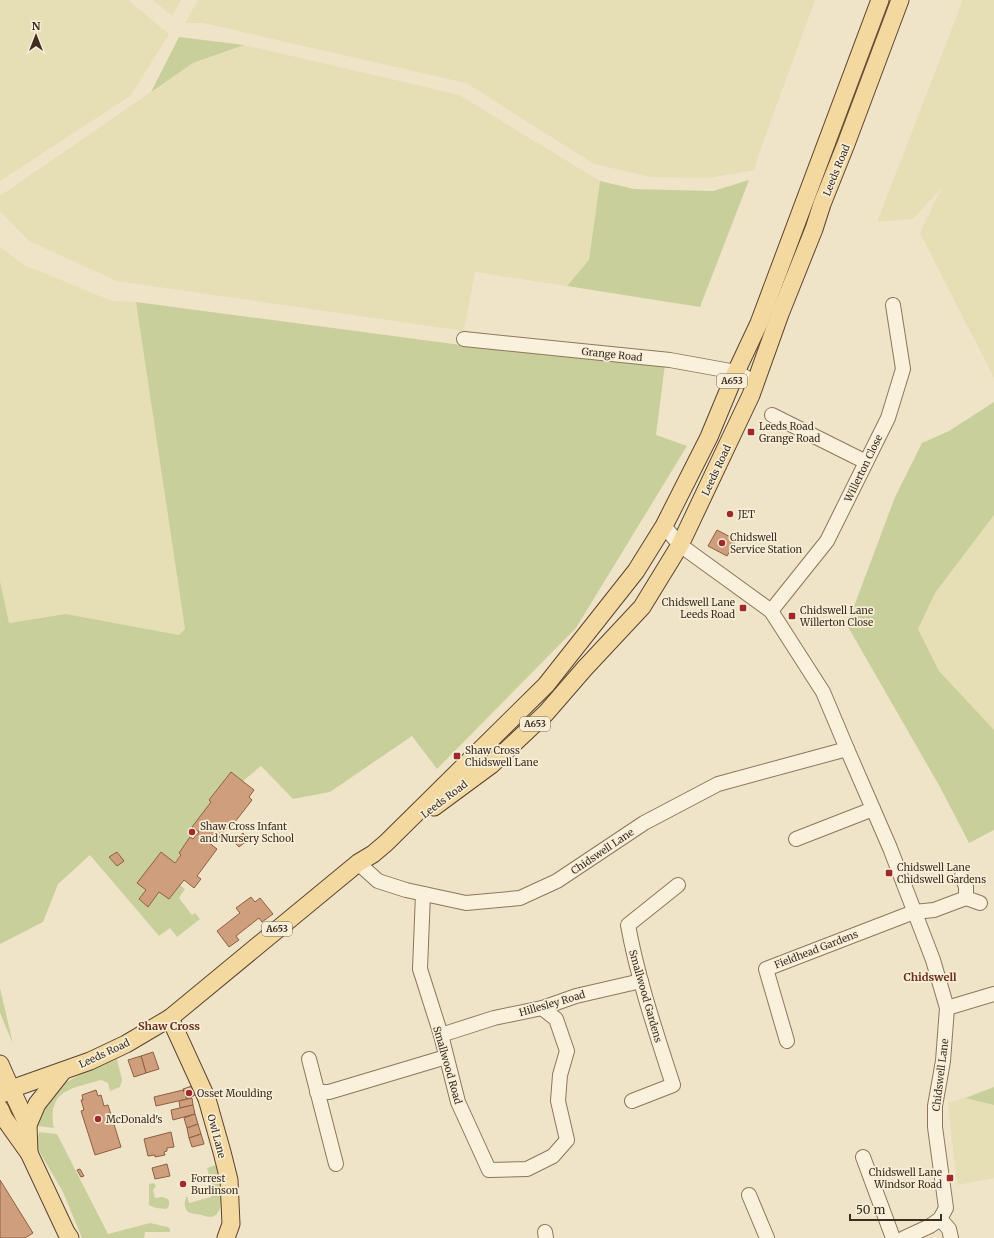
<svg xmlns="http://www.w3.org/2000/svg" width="994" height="1238" font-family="Merriweather,serif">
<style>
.farmland{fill:#e6deb5}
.green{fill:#c9cf9b}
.building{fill:#cf9f7d;stroke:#8d5f41}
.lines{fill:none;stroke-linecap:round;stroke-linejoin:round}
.minor-casing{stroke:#8d765c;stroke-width:16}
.major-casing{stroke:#5b4430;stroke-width:19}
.minor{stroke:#faf1dc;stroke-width:14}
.major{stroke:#f3d9a0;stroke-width:17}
.poi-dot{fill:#9e2a2b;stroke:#f7eed8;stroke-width:1.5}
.labels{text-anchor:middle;stroke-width:3.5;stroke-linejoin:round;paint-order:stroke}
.shield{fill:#f7eed8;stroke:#756857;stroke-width:1}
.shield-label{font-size:9px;font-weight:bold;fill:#3d2e20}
.street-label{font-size:10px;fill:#3d2e20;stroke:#f7eed8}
.poi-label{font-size:10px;fill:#3d2e20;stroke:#f7eed8;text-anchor:start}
.neighbourhood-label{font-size:11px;font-weight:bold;fill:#6b2e1e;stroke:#f7eed8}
</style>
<rect width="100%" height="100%" fill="#f0e4c8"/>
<g class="farmland">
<polygon points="0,0 128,0 169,34 130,96 0,181"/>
<polygon points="153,0 181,0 172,16"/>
<polygon points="198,0 815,0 757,159 755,170 708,178 651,177 594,164 466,83 203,23 185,23"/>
<polygon points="963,0 994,0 994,378 920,233 942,187 913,219 877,222"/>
<polygon points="244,45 417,85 459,95 600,181 589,260 567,286 475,272 464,331 117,281 29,241 0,211 0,196 193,63"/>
<polygon points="0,247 24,265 112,301 136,302 185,629 179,635 66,614 9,623 0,581"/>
<polygon points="994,515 994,730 939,671 918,629 935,593"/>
<polygon points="965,1098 994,1105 994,1178 957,1185 948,1103"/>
</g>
<g class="green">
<polygon points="179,37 244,45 193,63 151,92"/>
<polygon points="749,180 700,307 567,286 589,260 600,181 634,189 713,191"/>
<path d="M136,302L461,345L665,364L656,435L687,446L576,628L437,769L412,736L330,792L293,799L261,766L243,781L231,772L209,800L211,802L192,827L190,837L179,853L181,855C168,871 151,883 139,899L148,906L159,892L169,899L180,885L185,889L179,898L192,915L195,913L200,919L177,937L170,928L159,936L90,855L58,884L43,922L0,944V581L9,623L66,614L179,635L185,629Z"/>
<polygon points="994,402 994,515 935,593 918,629 939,671 994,730 994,830 969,843 940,787 847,625 895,497 922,443 949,431"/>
<polygon points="0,988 13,1044 0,1013"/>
<path d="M117,1059L122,1080L120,1087L110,1091L108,1083L101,1080C72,1089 47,1089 54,1128L37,1126C38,1120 39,1111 43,1105C58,1080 92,1070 117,1059Z"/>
<polygon points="994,1087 994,1105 965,1098"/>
<polygon points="39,1132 57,1134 108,1234 150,1223 168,1227 170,1229 170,1232 145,1232 144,1238 82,1238 63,1192 38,1149 37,1141"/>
<path d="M216,1165C218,1177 229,1214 211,1217C208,1217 204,1216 202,1215C197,1214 191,1214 187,1211C184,1206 184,1201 187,1196L189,1203L211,1197L209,1189L212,1186L207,1168Z"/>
<path d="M154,1183L156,1186L153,1190L155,1198L162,1197L168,1199C170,1203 170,1206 166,1209L156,1208L149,1205V1184Z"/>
</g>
<g class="building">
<polygon points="717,530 736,540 727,556 708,546"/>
<polygon points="231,772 254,790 249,797 252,800 231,827 229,825 215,843 210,839 208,842 217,849 197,876 201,879 194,888 184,880 169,899 159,892 148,907 139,899 146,890 137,883 161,852 175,863 181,855 179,853 190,837 193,839 199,832 192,827 211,802 209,800"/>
<polygon points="243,833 248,840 239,847 233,841"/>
<polygon points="117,852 124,861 117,866 109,857"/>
<polygon points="251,897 255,902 260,898 273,914 262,922 259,918 236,936 239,940 229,947 217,931 240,913 236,908"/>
<polygon points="153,1052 159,1069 146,1073 141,1056"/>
<polygon points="141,1056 146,1073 134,1077 128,1060"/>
<polygon points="192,1086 195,1095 187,1099 183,1089"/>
<polygon points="96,1090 98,1096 101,1095 104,1106 108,1105 121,1147 95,1155 81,1111 84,1110 81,1100 83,1100 82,1095"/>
<polygon points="183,1090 187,1099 156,1106 154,1097"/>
<polygon points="192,1098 193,1105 180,1108 179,1101"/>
<polygon points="193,1105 195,1114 173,1120 171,1110"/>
<polygon points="195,1114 198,1124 187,1128 184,1118"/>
<polygon points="198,1124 201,1134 189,1138 187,1128"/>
<polygon points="171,1132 174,1147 167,1148 167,1151 164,1152 165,1155 155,1157 155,1155 148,1156 144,1139"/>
<polygon points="201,1134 204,1144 192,1147 189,1138"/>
<polygon points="167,1164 170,1176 155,1179 152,1168"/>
<polygon points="80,1169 84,1176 81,1177 77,1170"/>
<polygon points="0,1180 33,1233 25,1238 0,1238"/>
</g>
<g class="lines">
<defs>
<g id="minor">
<polyline points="464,339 670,360 736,372 756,383"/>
<polyline points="772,415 866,462"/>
<polyline points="664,526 680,545 771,611 823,692 847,749 890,848 933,960 947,1008 943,1061 935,1106 935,1127 946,1208 940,1219 930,1226 904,1238"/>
<polyline points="771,611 827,541 888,418 903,369 893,305"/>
<polyline points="796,839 873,809"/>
<polyline points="358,863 378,881 406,890 466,903 520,898 557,881 644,823 718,784 847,749"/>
<polyline points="423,894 420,969 441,1035 458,1102 489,1170 527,1169 553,1156 567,1140 558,1101 560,1075 567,1051 556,1019 542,1008"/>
<polyline points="966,898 980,903"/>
<polyline points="947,1008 994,994"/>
<polyline points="441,1035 494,1018 542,1008 576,996 641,981"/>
<polyline points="787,1041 766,969 914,912 934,910 966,898 966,887 962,876"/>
<polyline points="309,1059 336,1164"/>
<polyline points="317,1092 329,1092 446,1057"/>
<path d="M632,1101L673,1085C656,1032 638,980 628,925L678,885"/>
<polyline points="863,1157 893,1238"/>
<polyline points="749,1195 767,1238"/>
<polyline points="940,1219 949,1229 951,1238"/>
<polyline points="545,1232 546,1238"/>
</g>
<g id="major">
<polyline points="434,807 491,765 546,713 585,668 642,607 680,545 751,395 780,314 814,229 822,204 846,144 900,0"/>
<polyline points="170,1018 207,1099 222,1152 229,1180 231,1224 226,1238"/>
<polyline points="0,1064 11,1089 28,1125 29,1153"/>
<polyline points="0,1095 11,1089 90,1061 126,1044 170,1018 358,863 373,854 386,843 546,685 636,571 664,526 709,437 736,372 759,323 880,0"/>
<polyline points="0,1109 4,1118 29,1153 66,1232 70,1238"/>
<polyline points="28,1125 37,1104 63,1071"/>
</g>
</defs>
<use href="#minor" class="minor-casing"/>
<use href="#major" class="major-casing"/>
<use href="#minor" class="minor"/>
<use href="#major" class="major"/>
</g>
<g class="poi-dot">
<rect x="747" y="428" width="8" height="8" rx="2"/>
<circle cx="730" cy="514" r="4"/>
<circle cx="722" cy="543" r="4"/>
<rect x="739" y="604" width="8" height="8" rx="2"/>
<rect x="788" y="612" width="8" height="8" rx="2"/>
<rect x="453" y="752" width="8" height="8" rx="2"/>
<circle cx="192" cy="832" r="4"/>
<rect x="885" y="869" width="8" height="8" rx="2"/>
<circle cx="189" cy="1093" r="4"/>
<circle cx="98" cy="1119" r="4"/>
<rect x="946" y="1174" width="8" height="8" rx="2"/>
<circle cx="183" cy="1184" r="4"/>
</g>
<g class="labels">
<g class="shield">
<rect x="717" y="374" width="30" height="14" rx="3"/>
<rect x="520" y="717" width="30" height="14" rx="3"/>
<rect x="262" y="922" width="30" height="14" rx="3"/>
</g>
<g class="shield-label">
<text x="732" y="384">A653</text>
<text x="535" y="727">A653</text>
<text x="277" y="932">A653</text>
</g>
<g class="street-label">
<text transform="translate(836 170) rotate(-68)" y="4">Leeds Road</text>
<text transform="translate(612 354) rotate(6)" y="4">Grange Road</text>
<text transform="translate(863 468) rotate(-64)" y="4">Willerton Close</text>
<text transform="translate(716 470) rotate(-65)" y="4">Leeds Road</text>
<text transform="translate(444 799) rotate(-37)" y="4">Leeds Road</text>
<text transform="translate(602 851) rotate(-34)" y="4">Chidswell Lane</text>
<text transform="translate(816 949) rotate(-21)" y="4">Fieldhead Gardens</text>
<text transform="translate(646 996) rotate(74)" y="4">Smallwood Gardens</text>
<text transform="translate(552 1003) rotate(-16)" y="4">Hillesley Road</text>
<text transform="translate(104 1053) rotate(-25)" y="4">Leeds Road</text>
<text transform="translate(448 1065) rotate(74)" y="4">Smallwood Road</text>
<text transform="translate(940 1075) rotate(-83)" y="4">Chidswell Lane</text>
<text transform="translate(217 1136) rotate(75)" y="4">Owl Lane</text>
</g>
<g class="poi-label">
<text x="759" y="430">Leeds Road<tspan x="759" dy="12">Grange Road</tspan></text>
<text x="738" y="518">JET</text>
<text x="730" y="541">Chidswell<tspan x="730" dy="12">Service Station</tspan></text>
<text x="735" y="606" text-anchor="end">Chidswell Lane<tspan x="735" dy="12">Leeds Road</tspan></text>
<text x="800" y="614">Chidswell Lane<tspan x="800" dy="12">Willerton Close</tspan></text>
<text x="465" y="754">Shaw Cross<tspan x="465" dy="12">Chidswell Lane</tspan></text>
<text x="200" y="830">Shaw Cross Infant<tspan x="200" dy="12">and Nursery School</tspan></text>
<text x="897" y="871">Chidswell Lane<tspan x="897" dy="12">Chidswell Gardens</tspan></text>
<text x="197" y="1097">Osset Moulding</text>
<text x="106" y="1123">McDonald's</text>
<text x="942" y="1176" text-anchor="end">Chidswell Lane<tspan x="942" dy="12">Windsor Road</tspan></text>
<text x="191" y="1182">Forrest<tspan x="191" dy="12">Burlinson</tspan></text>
</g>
<g class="neighbourhood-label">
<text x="930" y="981">Chidswell</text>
<text x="169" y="1030">Shaw Cross</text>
</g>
</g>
<g transform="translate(36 36)" stroke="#f7eed8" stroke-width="3" paint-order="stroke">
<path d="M0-3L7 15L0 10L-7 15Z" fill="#3d2e20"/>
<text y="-6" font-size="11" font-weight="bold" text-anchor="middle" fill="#3d2e20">N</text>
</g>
<path d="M850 1214v6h91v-6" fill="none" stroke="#3d2e20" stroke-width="2"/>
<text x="856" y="1214" font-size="12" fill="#3d2e20" stroke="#f7eed8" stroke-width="3" paint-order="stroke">50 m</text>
</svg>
